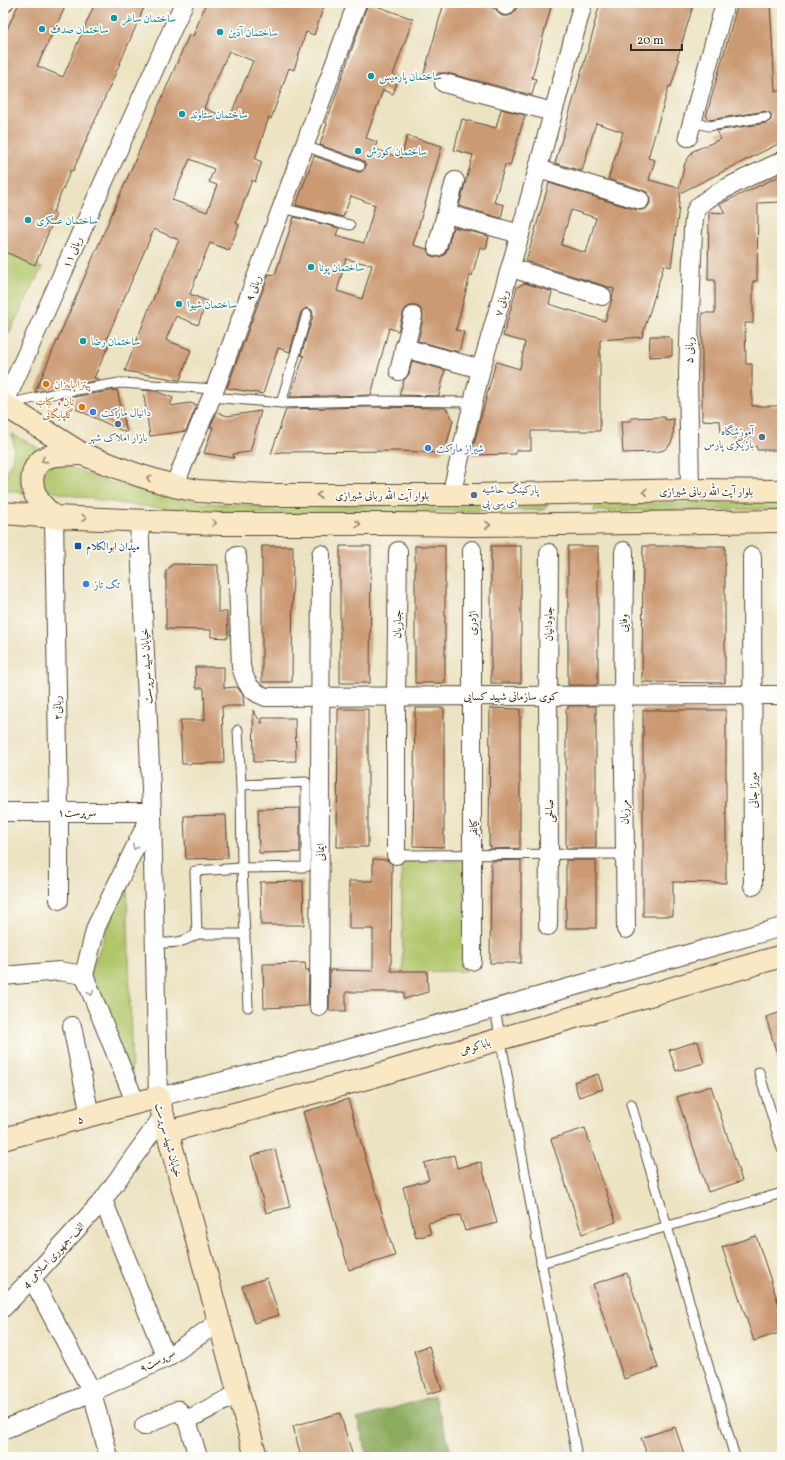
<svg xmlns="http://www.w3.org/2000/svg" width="785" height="1460" font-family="Vollkorn,Amiri,serif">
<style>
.green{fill:#b1c66b;stroke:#767844}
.forest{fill:#8cab5f;stroke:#646a3e}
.building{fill:#cb9a73;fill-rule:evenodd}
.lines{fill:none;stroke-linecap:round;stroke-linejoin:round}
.lane-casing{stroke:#564637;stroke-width:11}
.street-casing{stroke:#564637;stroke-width:20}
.secondary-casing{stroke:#564637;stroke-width:24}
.lane{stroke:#fff;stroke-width:9}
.street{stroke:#fff;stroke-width:18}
.secondary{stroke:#fae7c3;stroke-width:22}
.oneway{stroke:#9a8870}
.oneway2{stroke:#a79f9a}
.culture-dot{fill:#0f9aa8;stroke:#fdfcf7;stroke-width:1.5}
.food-dot{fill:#e8710a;stroke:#fdfcf7;stroke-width:1.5}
.shop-dot{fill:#3f7fe0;stroke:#fdfcf7;stroke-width:1.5}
.service-dot{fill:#5c6f8a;stroke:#fdfcf7;stroke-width:1.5}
.transit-dot{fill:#1a4fb4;stroke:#fdfcf7;stroke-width:1.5}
.labels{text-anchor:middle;stroke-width:3.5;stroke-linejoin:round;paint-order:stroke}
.culture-label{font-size:11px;fill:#0d838f;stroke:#fdfcf7;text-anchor:start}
.street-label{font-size:11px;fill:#3b2a1e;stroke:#fdfcf7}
.food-label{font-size:11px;fill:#c56008;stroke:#fdfcf7;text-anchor:start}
.shop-label{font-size:11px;fill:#366cbe;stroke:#fdfcf7;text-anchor:start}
.service-label{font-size:11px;fill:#4e5e75;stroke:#fdfcf7;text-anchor:end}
.transit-label{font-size:11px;fill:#164399;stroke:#fdfcf7;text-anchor:start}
</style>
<rect width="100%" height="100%" fill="#fdfcf7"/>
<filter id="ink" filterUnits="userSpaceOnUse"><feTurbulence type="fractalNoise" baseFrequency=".025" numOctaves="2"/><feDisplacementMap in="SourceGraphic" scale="8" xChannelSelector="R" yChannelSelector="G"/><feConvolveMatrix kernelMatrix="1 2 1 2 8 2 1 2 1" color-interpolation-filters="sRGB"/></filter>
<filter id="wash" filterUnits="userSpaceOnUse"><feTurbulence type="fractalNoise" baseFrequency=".012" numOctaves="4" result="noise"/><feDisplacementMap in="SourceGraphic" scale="16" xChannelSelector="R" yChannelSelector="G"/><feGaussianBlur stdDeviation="0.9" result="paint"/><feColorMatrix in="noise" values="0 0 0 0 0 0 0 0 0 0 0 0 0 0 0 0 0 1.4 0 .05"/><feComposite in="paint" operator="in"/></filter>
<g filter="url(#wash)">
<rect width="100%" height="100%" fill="#ece3c2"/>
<g class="green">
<polygon points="3,251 42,268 3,345"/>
<path d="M12,434L38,448C22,461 14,473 25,493L3,490V476L12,462L14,447Z"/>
<polygon points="63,464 105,481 146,491 204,503 272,506 549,504 544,510 376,512 314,514 207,512 130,505 63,494 39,487 46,466"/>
<polygon points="782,502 782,509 594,511 595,504"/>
<polygon points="401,861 464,861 466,971 403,972"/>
<polygon points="127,879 132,1075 89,976"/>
</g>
<polygon class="forest" points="434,1396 453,1457 368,1457 357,1419"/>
<g id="blocks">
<g class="building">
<polygon points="19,3 67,3 37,66 63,77 95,3 146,3 73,171 71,170 53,212 56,214 35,265 3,251 3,38"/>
<path d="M206,3H325L314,35L306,32L294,70L289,68L271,119L269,117L255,159L262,162L255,182L252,180L236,223L239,225L229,250L210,243L200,267L190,294L207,301L198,325L176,316L166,340L191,350L180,380L125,371L150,306L179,240L154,229L106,340L110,342L94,378L100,380L35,392L189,35L193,36ZM229,51L253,61L229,119L204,108ZM190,159L214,169L209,182L217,185L207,212L172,200Z"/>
<path d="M368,3L413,19L393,75L399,78L393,94L383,90L366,138L377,142L375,149L401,158L407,136L442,146L413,245L427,249L430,255L434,257H439L444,255L447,250L453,227L489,236L486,249L480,247L472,276L470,275L456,330L464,332L459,352L418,341L423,319V314L420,308L416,306H411L406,308L403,313L398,331L389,328L371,395L290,397L304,356L301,355L313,316L312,310L306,308L301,312L290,352L278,348L263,394L227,388L269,274L275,275L294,217L339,228L336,235L364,243L375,205L351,196L343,217L296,205L314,156L358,172H361L365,168L366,165L362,160L320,145L327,124L326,123ZM346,259L372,265L362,299L337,291Z"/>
<polygon points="444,3 475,3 496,9 498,13 502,16 508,16 513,14 516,9 517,3 552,3 532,78 536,79 532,95 447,73 438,73 434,80 423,77"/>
<path d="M600,3H694L677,59L679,60L671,87L669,86L648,158L655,160L649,180L679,188L685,163L693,151L721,139L716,131L767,123L771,120V114L765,111L709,120L706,117L738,3H770L775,91H782V142L680,193L678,215L671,267L664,265L642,337L600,340V431H531V450H516V454L473,455L472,452L479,424L496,362L520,369L525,342L503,336L517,287L525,283L552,292L549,304L605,321L612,299L614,289L526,261L549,183L637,210H642L647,208L650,203V198L648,193L643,190L608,179L623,132L596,123L582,171L555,163L595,25H594ZM571,210L596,218L586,253L561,245Z"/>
<polygon points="501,109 525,115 510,166 505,165 494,202 504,205 501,218 459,206 473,155 454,150 462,119 496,128"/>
<polygon points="782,175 782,202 758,203 757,281 753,281 753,323 745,323 746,364 752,364 752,406 782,406 782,450 757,450 757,447 721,432 720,421 702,420 702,313 715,313 715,280 708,280 709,212 725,213 720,204"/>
<polygon points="650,336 666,336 672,340 672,356 649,357"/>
<polygon points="412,361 445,370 439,396 399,395 404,380 409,374"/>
<polygon points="117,390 127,433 59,401 60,399"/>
<polygon points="143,390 155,391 173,398 170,406 190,403 197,405 186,431 150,436"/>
<polygon points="369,407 446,408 453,420 446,448 439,453 400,451 281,452 271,454 286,409"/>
<polygon points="261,411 250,452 233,454 234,458 204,453 213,427 210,427 217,412 227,416"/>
<polygon points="665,417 665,420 674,419 673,438 670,445 664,450 656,452 623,453 621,421 631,421 631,418"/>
<polygon points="262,546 293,546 292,682 262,682"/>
<polygon points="340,546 371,546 370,683 340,683"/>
<rect x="415" y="546" width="30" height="137"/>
<rect x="491" y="546" width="30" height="137"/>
<polygon points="568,546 598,546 598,684 596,684 596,685 568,685"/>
<polygon points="643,546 725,546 725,683 642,682"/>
<polygon points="173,564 218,565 218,612 227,612 228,638 211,637 211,630 166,629 166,571"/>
<polygon points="195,667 224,667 224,688 237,687 243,695 244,706 222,706 224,763 182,764 180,720 205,720 204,688 196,688"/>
<polygon points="568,706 596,706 596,848 566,848 566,709 568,709"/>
<polygon points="415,708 444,708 444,847 413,846"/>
<polygon points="490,708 520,709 520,848 491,849 491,846 489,846"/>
<polygon points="338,709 368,709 368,847 337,847"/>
<polygon points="253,710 262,724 262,718 295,718 296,761 254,762"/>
<polygon points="643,710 726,710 726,883 673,882 673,916 643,916"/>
<polygon points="300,808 300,852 259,853 258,809"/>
<polygon points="226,815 228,858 186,859 184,816"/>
<polygon points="373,859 387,860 392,864 391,971 427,971 428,992 404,999 404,992 346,992 346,1011 329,1011 330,970 373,971 373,929 349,929 349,881 373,881"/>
<polygon points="521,860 521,963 490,963 491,861"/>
<rect x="566" y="860" width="30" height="68"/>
<polygon points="303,881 304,925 261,925 260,882"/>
<polygon points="305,963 306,970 309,970 308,1006 264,1008 263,964"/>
<polygon points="782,1012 782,1058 778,1058 766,1017"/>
<polygon points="698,1041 704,1063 676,1071 669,1050"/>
<polygon points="598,1074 603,1089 579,1097 574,1082"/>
<polygon points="711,1086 742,1181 708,1192 677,1097"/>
<polygon points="348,1099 395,1256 349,1270 303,1112"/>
<polygon points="585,1128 616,1222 582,1234 551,1139"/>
<polygon points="275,1149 290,1207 266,1213 251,1156"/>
<polygon points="454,1155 457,1168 481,1162 497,1223 465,1231 460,1215 428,1223 431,1234 416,1238 403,1187 429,1180 424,1163"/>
<polygon points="756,1236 782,1314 782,1332 754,1341 722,1247"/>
<polygon points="627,1273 658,1368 624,1379 593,1284"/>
<polygon points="267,1278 279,1315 254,1323 242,1286"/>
<polygon points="429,1346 442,1390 427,1394 414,1351"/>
<polygon points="340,1413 353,1457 301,1457 293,1426"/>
<polygon points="675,1427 685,1457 648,1457 641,1438"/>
</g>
</g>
</g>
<g filter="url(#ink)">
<use href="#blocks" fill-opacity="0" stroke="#564637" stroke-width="1"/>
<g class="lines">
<defs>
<g id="lane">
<polyline points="692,122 709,126 766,117"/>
<polyline points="305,146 360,166"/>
<polyline points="282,208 350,225"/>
<polyline points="211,397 281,403 369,401 473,402"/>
<polyline points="281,403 307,314"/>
<polyline points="7,404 57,393 120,383 215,389"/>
<polyline points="238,730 241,785 242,868 248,1007"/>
<polyline points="241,785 306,782 306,867 242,868 195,871 197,934 245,934"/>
<polyline points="396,855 625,854"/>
<path d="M155,943C174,943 180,944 197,934"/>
<polyline points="495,1009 577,1457"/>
<polyline points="759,1072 782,1149"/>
<polyline points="631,1104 735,1457"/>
<polyline points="541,1263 782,1193"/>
</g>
<g id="street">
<polyline points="3,4 4,3"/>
<polyline points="506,6 507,3"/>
<polyline points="444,83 553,112"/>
<polyline points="688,137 725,3"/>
<polyline points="538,169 640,200"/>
<polyline points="447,214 520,234"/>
<polyline points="437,247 455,181"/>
<polyline points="511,268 602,296"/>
<polyline points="404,348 481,369"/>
<polyline points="399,371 413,316"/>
<polyline points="4,404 184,3"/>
<polyline points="174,486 215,389 357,3"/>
<path d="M690,490L688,374L693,228C694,222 694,214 696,210C703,196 766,169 782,161"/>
<polyline points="451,495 481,369 520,234 583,3"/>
<polyline points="54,517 59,812 59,900"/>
<path d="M139,520L152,812L158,1097C367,1047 575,986 782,927"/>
<polyline points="472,550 472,961"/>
<polyline points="624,551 623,695 626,929"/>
<path d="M237,556L241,667C246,683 249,691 266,697L782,695"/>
<polyline points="752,556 753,886"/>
<polyline points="3,812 152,812"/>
<polyline points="396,855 396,697 398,551"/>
<polyline points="548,926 549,854 548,696 549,553"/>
<polyline points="3,976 59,971 84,975"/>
<polyline points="319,1007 321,554"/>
<polyline points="72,1026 90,1116"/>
<polyline points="136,1104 84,975 96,927 151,815"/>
<polyline points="103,1200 166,1358"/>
<polyline points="32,1278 92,1392 109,1457"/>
<polyline points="3,1308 32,1278 103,1200 163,1116"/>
<polyline points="187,1420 198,1457"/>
<polyline points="144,1426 178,1410 187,1420 239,1393"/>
<polyline points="3,1430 92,1392 166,1358 219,1322"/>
</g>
<g id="secondary">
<polyline points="3,404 82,454 138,475 174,486 198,491 267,495 474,495 690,490 782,491"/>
<polyline points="3,513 54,517 220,524 395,524 476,525 782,521"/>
<path d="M54,517C49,512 43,507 39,501C28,485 30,461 51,456C61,454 72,454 82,454"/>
<polyline points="167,1132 371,1077 782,956"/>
<polyline points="3,1139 158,1097 256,1457"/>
</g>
</defs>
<use href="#lane" class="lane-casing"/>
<use href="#street" class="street-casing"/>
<use href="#secondary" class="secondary-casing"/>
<use href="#lane" class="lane"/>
<use href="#street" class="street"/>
<use href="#secondary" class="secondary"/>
</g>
<defs><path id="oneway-chevron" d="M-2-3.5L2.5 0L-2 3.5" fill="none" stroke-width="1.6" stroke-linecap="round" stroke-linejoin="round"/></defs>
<g class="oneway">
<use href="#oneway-chevron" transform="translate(44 460) rotate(148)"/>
<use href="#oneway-chevron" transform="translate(149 478) rotate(-163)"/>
<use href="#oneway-chevron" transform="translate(645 492) rotate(178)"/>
<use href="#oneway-chevron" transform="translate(319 495) rotate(180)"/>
<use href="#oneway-chevron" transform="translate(84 518) rotate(2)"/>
<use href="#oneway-chevron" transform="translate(214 523) rotate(2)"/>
<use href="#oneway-chevron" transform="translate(358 524)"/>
<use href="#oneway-chevron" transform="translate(488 525)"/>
</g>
<g class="oneway2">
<use href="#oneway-chevron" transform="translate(135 847) rotate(116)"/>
<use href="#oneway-chevron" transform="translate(91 993) rotate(68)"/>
</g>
</g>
<g class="culture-dot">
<circle cx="114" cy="18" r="4"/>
<circle cx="42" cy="29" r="4"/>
<circle cx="220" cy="32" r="4"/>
<circle cx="371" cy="76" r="4"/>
<circle cx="182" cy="114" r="4"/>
<circle cx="358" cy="151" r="4"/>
<circle cx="28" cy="220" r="4"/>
<circle cx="311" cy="267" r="4"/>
<circle cx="179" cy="304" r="4"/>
<circle cx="83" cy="341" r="4"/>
</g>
<g class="food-dot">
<circle cx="46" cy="384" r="4"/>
<circle cx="82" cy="407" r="4"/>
</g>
<g class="shop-dot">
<circle cx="93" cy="412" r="4"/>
<circle cx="428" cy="448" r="4"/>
<circle cx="86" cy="584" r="4"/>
</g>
<g class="service-dot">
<circle cx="118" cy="424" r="4"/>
<circle cx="762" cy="437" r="4"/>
<circle cx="474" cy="495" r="4"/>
</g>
<rect class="transit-dot" x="74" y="542" width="8" height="8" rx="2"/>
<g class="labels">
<g class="culture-label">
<text x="122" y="22">ساختمان ساغر</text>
<text x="50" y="33">ساختمان صدف</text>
<text x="228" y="36">ساختمان آذین</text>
<text x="379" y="80">ساختمان پارمیس</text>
<text x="190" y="118">ساختمان ستاوند</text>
<text x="366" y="155">ساختمان کورش</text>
<text x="36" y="224">ساختمان عسکری</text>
<text x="319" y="271">ساختمان پونا</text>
<text x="187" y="308">ساختمان شیوا</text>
<text x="91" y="345">ساختمان رضا</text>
</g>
<g class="street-label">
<text transform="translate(72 252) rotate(-66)" y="4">ربانی ۱۱</text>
<text transform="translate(253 288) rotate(-70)" y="4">ربانی ۹</text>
<text transform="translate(501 303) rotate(-74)" y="4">ربانی ۷</text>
<text transform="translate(689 350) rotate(-88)" y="4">ربانی ۵</text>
<text x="706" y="495">بلوار آیت الله ربانی شیرازی</text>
<text x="382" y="499">بلوار آیت الله ربانی شیرازی</text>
<text transform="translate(472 623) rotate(-90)" y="4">اژدری</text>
<text transform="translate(623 623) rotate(-90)" y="4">وفایی</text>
<text transform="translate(397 624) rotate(-89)" y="4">جباریان</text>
<text transform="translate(548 624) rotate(-90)" y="4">جاودانیان</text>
<text transform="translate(146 666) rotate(-93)" y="4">خیابان شهید سرپرست</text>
<text x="511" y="700">کوی سازمانی شهید کسایی</text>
<text transform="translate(57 708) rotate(-91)" y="4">ربانی۲</text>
<text transform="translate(753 790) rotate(-90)" y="4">میرزا جانی</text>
<text transform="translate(549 811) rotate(-91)" y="4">صالحی</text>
<text x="77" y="816">سرپرست۱</text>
<text transform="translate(624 812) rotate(-91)" y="4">مرزبان</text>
<text transform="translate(473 828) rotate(-91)" y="4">کیانفر</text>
<text transform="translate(320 852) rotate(-90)" y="4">ایمانی</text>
<text transform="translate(475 1046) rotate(-17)" y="4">باباکوهی</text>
<text transform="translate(80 1119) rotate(-15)" y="4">۵</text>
<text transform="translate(169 1140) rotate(75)" y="4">خیابان شهید سرپرست</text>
<text transform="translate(53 1255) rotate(-47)" y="4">4 الف-جمهوری اسلامی</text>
<text transform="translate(157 1360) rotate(-28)" y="4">سرپرست۹</text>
</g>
<g class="food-label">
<text x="54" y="388">پیتزا پاییزان</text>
<text x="74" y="405" text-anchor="end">نان و کباب<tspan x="74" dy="13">گلپایگانی</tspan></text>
</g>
<g class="shop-label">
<text x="101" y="416">دانیال مارکت</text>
<text x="436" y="452">شیراز مارکت</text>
<text x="94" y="588">تک تاز</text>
</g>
<g class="service-label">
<text x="754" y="435">آموزشگاه<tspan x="754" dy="13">بازیگری پارس</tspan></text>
<text x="118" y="441" text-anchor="middle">بازار املاک شهر</text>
<text x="482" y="493" text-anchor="start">پارکینگ حاشیه<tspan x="482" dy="13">ای سی پی</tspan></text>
</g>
<g class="transit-label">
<text x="86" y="550">میدان ابوالکلام</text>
</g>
</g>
<rect width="785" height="1460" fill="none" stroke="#fdfcf7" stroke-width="16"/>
<path d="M631 44v6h51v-6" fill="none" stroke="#3b2a1e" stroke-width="2"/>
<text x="637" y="44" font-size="12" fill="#3b2a1e" stroke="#fdfcf7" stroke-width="3" paint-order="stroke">20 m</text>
</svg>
